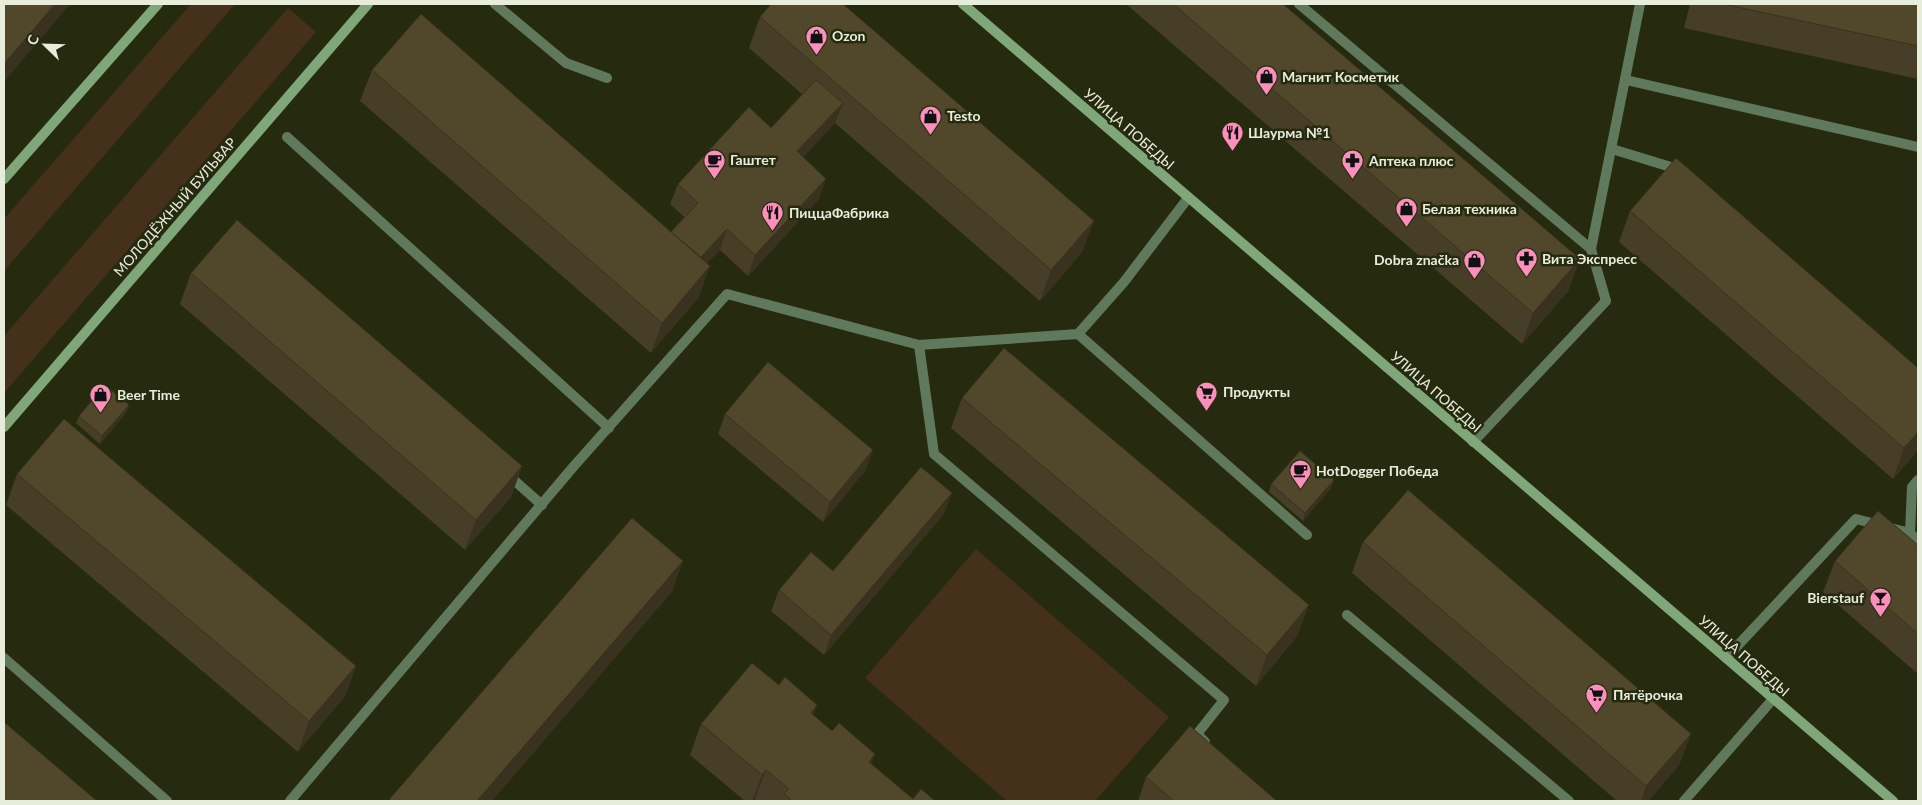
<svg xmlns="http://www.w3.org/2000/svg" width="1922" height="805" font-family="Lato,sans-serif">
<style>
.green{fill:#45311b}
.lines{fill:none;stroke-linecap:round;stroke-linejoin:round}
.service{stroke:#60795d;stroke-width:10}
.secondary{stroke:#7fa77a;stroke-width:10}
.wall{fill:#463e26}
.shaded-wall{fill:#39321f}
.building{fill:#51482c;stroke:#39321f}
.labels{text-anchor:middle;stroke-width:5;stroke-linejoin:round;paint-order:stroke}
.poi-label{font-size:14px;font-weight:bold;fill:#e8ecdb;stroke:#262b10;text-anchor:start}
.street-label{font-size:14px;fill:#e8ecdb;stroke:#262b10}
</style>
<rect width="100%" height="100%" fill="#262b10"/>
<g class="green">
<polygon points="191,4 235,4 4,271 4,219"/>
<polygon points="288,8 316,32 4,393 4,336"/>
<polygon points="976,549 1169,717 1095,801 1007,801 865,678"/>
</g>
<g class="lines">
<g class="service">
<polyline points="495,4 566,63 607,78"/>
<polyline points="1299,4 1591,249"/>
<polyline points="1626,80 1918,147"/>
<polyline points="287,137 609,428"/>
<polyline points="1612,149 1674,168 1680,173"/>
<polyline points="1078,334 1307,535"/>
<polyline points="919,345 934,454 1224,700 1197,734 1205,742"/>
<polyline points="1473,442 1606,301 1591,249 1640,4"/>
<polyline points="507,474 542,505"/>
<polyline points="1910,533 1912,487 1918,480"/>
<polyline points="1347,615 1569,801"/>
<polyline points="4,658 167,801"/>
<polyline points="1726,658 1856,519 1910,533 1918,541"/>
<polyline points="290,801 574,466 727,294 919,345 1078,334 1124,282 1188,198"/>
<polyline points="1684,801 1773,699"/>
</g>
<g class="secondary">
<polyline points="963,4 1893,801"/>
<polyline points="4,179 158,4"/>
<polyline points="4,427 368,4"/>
</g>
</g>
<g class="wall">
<polygon points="1126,4 1283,4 1569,290 1522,344"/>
<polygon points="1690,4 1918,4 1918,79 1684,28"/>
<polygon points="760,17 1082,252 1040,301 835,123 803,157 819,199 748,276 720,250 707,263 699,297 651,353 360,101 372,70 671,232 684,217 670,204 678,184 771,128 802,94 749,48"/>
<polygon points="1630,211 1918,450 1893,479 1619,242"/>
<polygon points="191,273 522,466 511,497 465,550 180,304"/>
<polygon points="962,398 1298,635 1256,686 951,428"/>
<polygon points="129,405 126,413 100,444 76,423 79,416"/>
<polygon points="725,414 866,470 823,522 718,434"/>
<polygon points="17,474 356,666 345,696 298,752 6,505"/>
<polygon points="1271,484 1331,488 1303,521 1269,492"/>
<polygon points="944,514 824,655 771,611 779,590 833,571"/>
<polygon points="1363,542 1691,734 1679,765 1648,801 1617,801 1352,573"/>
<polygon points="1918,545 1918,674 1823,592 1835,561"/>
<polygon points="813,715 913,799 935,801 756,801 755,800 754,801 745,801 690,755 701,724"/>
<polygon points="1146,777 1277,801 1138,801"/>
</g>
<g class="shaded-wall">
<polygon points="55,4 70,4 4,82 4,64"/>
<polygon points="843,103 835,123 790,172 797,151"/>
<polygon points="826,179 819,199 748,276 755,255"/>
<polygon points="1094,221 1082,252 1040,301 1051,270"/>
<polygon points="727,229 720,250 686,285 694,265"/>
<polygon points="1580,259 1569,290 1522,344 1533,313"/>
<polygon points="710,266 699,297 651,353 662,323"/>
<polygon points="129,405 126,413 100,444 102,436"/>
<polygon points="1918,432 1918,450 1893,479 1904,448"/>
<polygon points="873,450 866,470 823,522 830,502"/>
<polygon points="522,466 511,497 465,550 476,520"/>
<polygon points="1334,480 1331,488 1303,521 1305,513"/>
<polygon points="952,493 944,514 824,655 831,635"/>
<polygon points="683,561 672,592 492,801 477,801"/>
<polygon points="1309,605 1298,635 1256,686 1267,655"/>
<polygon points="356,666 345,696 298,752 309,721"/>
<polygon points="817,705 806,736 811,713"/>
<polygon points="1691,734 1679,765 1648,801 1641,801 1646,786"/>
<polygon points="875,754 864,785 869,762"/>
<polygon points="766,770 755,800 754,801 752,801 762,775"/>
</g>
<g class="building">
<polygon points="4,4 55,4 4,64"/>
<polygon points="771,4 843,4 1094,221 1051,270 760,17"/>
<polygon points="1173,4 1283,4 1580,259 1533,313"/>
<polygon points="1723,4 1918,4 1918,46"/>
<polygon points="421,14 710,266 662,323 372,70"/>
<polygon points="816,80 843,103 797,151 826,179 755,255 727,229 701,257 671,232 698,203 678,184 749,107 771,128"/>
<polygon points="1676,158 1918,368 1918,432 1904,448 1630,211"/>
<polygon points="237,220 522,466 476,520 191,273"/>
<polygon points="1004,348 1309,605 1267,655 962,398"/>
<polygon points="768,362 873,450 830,502 725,414"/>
<polygon points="105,385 129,405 102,436 79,416"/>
<polygon points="64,419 356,666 309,721 17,474"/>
<polygon points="1300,451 1334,480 1305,513 1271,484"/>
<polygon points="921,467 952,493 831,635 779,590 811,552 833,571"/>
<polygon points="1408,490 1691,734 1646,786 1363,542"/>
<polygon points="1878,511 1918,545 1918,634 1835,561"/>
<polygon points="632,518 683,561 477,801 388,801"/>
<polygon points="752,663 779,685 785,677 817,705 811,713 832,731 839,723 875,754 869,762 913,799 921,789 935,801 792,801 784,794 789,789 766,770 762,775 701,724"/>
<polygon points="4,722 97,801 4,801"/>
<polygon points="1190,726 1277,801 1174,801 1146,777"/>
</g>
<defs>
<symbol id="shop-pin" viewBox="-11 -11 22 30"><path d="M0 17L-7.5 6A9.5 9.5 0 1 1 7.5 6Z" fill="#fe8ebc" stroke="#262b10"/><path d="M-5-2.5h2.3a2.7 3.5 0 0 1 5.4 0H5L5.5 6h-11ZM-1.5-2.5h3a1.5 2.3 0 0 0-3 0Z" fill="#111"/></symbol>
<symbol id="restaurant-pin" viewBox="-11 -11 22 30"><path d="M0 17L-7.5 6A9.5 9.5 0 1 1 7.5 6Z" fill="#fe8ebc" stroke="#262b10"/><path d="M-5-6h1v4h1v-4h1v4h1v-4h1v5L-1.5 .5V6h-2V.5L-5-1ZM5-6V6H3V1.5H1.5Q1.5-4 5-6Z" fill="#111"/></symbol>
<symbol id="cafe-pin" viewBox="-11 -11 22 30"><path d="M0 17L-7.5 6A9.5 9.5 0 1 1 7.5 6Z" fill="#fe8ebc" stroke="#262b10"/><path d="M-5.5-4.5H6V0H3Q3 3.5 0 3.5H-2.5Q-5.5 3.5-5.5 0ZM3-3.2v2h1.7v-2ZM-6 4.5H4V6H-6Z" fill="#111"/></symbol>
<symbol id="pharmacy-pin" viewBox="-11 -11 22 30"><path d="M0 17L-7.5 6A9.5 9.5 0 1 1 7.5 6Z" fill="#fe8ebc" stroke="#262b10"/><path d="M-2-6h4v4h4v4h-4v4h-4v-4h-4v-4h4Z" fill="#111"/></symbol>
<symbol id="supermarket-pin" viewBox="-11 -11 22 30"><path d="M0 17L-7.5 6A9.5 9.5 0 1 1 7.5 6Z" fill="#fe8ebc" stroke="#262b10"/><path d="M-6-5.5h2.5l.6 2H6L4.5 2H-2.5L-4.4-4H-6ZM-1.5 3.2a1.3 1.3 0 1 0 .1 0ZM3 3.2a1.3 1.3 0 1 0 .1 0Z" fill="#111"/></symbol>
<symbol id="bar-pin" viewBox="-11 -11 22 30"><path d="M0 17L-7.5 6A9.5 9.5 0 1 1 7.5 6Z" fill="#fe8ebc" stroke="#262b10"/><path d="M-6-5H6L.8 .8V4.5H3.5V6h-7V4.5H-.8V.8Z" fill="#111"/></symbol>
</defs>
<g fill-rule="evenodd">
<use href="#shop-pin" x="804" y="24" width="25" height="34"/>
<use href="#shop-pin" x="1254" y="64" width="25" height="34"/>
<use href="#shop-pin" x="918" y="104" width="25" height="34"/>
<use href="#restaurant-pin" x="1220" y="120" width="25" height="34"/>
<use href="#cafe-pin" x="702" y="148" width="25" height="34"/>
<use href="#pharmacy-pin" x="1340" y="148" width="25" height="34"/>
<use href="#shop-pin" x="1394" y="196" width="25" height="34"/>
<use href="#restaurant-pin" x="760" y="200" width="25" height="34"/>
<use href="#pharmacy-pin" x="1514" y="246" width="25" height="34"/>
<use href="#shop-pin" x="1462" y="248" width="25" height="34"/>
<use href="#supermarket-pin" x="1194" y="380" width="25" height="34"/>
<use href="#shop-pin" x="88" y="382" width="25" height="34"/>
<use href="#cafe-pin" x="1288" y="458" width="25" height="34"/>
<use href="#bar-pin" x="1868" y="586" width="25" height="34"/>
<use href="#supermarket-pin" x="1584" y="682" width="25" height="34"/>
</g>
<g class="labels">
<g class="poi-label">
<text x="832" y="41">Ozon</text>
<text x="1282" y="82">Магнит Косметик</text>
<text x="947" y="121">Testo</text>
<text x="1248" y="138">Шаурма №1</text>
<text x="730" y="165">Гаштет</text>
<text x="1369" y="166">Аптека плюс</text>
<text x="1422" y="214">Белая техника</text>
<text x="789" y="218">ПиццаФабрика</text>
<text x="1542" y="264">Вита Экспресс</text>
<text x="1459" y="265" text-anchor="end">Dobra značka</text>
<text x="1223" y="397">Продукты</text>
<text x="117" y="400">Beer Time</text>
<text x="1316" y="476">HotDogger Победа</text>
<text x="1864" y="603" text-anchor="end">Bierstauf</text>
<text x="1613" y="700">Пятёрочка</text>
</g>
<g class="street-label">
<text transform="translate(1129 129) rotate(41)" y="5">УЛИЦА ПОБЕДЫ</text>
<text transform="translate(175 207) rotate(-49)" y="5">МОЛОДЁЖНЫЙ БУЛЬВАР</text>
<text transform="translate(1436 392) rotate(41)" y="5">УЛИЦА ПОБЕДЫ</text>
<text transform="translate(1744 656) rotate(41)" y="5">УЛИЦА ПОБЕДЫ</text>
</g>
</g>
<rect width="1922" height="805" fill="none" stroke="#e8ecdb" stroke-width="10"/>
<g transform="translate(45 45) rotate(293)" stroke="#262b10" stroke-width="4" paint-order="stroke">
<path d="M0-4L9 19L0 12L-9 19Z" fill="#e8ecdb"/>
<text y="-8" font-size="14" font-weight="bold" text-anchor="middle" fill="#e8ecdb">С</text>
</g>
</svg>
